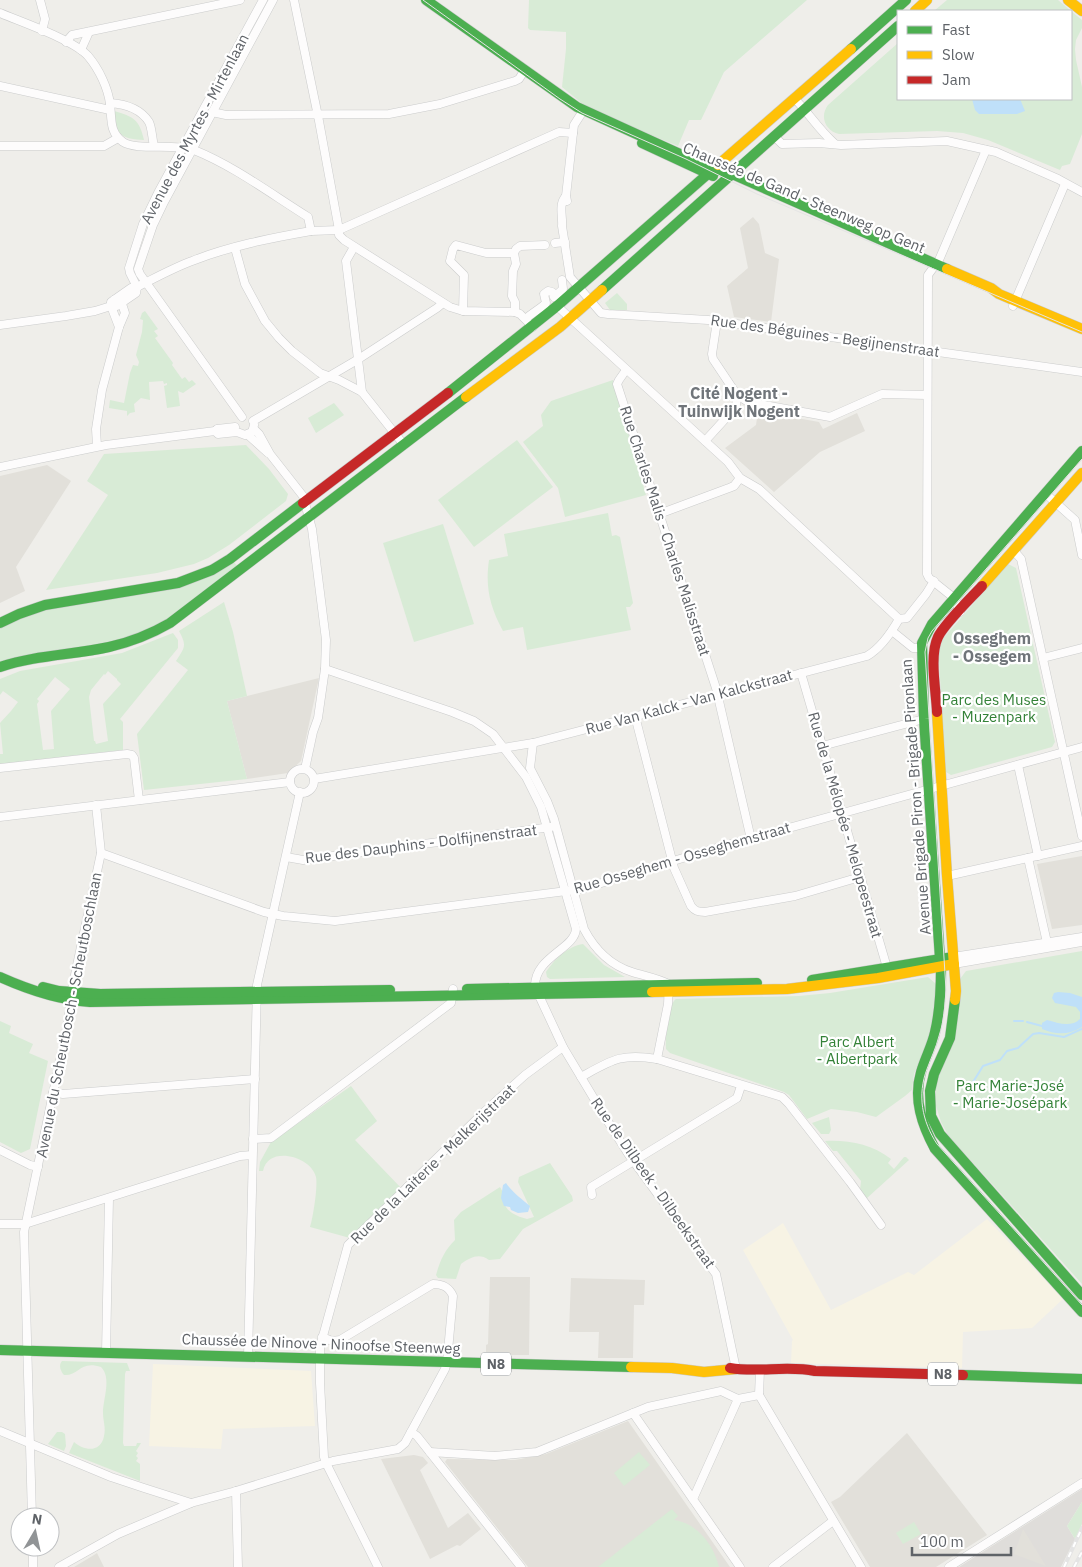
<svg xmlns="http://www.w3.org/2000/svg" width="1082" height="1567" font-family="'IBM Plex Sans',sans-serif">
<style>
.commercial{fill:#f7f3e4}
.industrial{fill:#dfddda}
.education{fill:#e2e0da}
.green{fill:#d8ebd6;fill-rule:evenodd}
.water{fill:#bfe0f9}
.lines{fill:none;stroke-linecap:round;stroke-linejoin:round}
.stream{stroke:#bfe0f9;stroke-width:2}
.street-casing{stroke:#cbcccc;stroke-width:9}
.fast-casing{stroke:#cacacb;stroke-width:11}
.slow-casing{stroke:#cacacb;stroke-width:11}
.jam-casing{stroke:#cacacb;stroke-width:11}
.street{stroke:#fdfcfc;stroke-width:8}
.fast{stroke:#4caf50;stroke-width:10}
.slow{stroke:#ffc107;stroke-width:10}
.jam{stroke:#c62828;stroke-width:10}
.tram{stroke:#e4e4e4;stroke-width:1}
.rail-casing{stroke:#e4e4e4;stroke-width:4}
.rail{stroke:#fff;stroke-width:2;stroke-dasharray:5.5;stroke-linecap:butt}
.labels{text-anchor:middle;stroke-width:4.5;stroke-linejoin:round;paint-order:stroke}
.shield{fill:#fff;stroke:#8f9295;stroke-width:1}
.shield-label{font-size:14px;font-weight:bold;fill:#5f6368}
.street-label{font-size:15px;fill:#5f6368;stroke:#fff}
.park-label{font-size:15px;fill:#348238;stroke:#fff}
.neighbourhood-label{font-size:16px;font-weight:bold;fill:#70757a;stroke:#fff}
</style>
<rect width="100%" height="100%" fill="#efeeea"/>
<g class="commercial">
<polygon points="987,1219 1063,1299 1032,1328 963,1332 962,1368 791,1363 792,1341 793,1340 743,1250 783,1223 831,1310 908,1272 914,1275"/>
<polygon points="153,1364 311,1371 315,1426 223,1429 221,1449 149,1446"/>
</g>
<polygon class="industrial" points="1082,1489 1082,1502 1067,1526 1075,1539 1061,1567 959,1567"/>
<g class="education">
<polygon points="753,217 759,224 765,253 779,259 771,322 734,317 727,286 748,268 740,228"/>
<polygon points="758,411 819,422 823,429 857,413 865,431 820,452 774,492 725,448 756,425"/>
<polygon points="47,465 71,481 16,567 25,591 0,603 0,476"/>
<polygon points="319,678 301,761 288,773 247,779 227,701"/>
<polygon points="1082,856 1082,925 1052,929 1037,864"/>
<polygon points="490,1277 530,1277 529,1355 486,1355 486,1345 488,1344"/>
<polygon points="571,1278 645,1280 644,1305 634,1305 633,1358 598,1358 599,1332 569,1332"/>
<polygon points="628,1421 730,1567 528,1567 445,1462 447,1459 515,1460 546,1454"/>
<polygon points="907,1433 987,1535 936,1567 870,1567 831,1502 840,1497"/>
<polygon points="414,1455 423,1457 428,1463 420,1470 448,1528 468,1513 481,1529 460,1546 457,1545 430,1559 381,1459"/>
<polygon points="1023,1529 1046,1566 1014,1554"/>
<polygon points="97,1553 104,1567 74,1567 94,1555"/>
</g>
<g class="green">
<polygon points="529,0 807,0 724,72 701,120 689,120 678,146 590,110 562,87 566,49 566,32 530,30 528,28"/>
<polygon points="947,0 1058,0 1071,11 934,11"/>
<path d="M1071,11L1082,20V28L1076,40L1075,49L1076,60L1082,87V134L1070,164L1062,166L1060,170L988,140L963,133L937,131L839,134C826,131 819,117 828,105L898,43V99H1071Z"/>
<path d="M114,111C134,117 139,119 144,140C122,139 114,135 114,111Z"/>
<polygon points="617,293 627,304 627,310 610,310 605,303"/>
<polygon points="145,311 158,329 154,331 158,336 155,338 173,363 172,365 182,379 185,377 189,382 192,380 196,384 183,393 178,391 180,406 167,408 164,386 167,385 167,383 164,384 163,381 149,382 150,400 141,398 134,404 135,412 130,413 127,416 127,411 109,408 110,400 124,403 130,373 133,365 138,366 139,362 136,355 142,332 143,320 140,319 142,313"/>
<polygon points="613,380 646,495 565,517 558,488 523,442 543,426 541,415 551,401"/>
<polygon points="334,403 344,415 316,433 308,418"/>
<polygon points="517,440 553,487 474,547 438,500"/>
<polygon points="246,445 269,469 288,494 286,501 229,545 208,558 194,564 157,573 46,590 108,495 87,481 104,454"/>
<path d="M608,513L612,536L616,535L620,537L633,603L630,607H626L631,630L527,650L523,627L503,631C490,607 485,587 489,560L508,556L504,534Z"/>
<polygon points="443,524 474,624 414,642 383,543"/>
<polygon points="233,561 239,568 172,618 128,639 0,664 0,626 35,611 139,593"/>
<polygon points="1008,564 1016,568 1055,742 1052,747 951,775 946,772 938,646 940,642"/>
<path d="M224,602L233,632L247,696L227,701L247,779L144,790L137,734L188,670L176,661C185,647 187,646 179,631Z"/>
<path d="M173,633L178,640V648L120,719L123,722V750L0,764V754H3L0,723L11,711L18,702L3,691L0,695V679L20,671L122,653ZM108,671L117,679V680L121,684L103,704L108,741L96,744L95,741H94L89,697L91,690L104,674L105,675ZM55,677L70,689L51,711L54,749L43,750L37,704L39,701L37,699Z"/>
<path d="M583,944L604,965L625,977L550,979L547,977L546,972C554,960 568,946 583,944Z"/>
<polygon points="1082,951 1082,1284 948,1135 941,1122 936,1106 936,1087 960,979 966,971"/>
<path d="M928,977L936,984L932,1021L928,1039L914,1074L912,1090L905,1096L876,1117L857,1112L831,1109L807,1119L789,1095L784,1092L670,1053L666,1049C665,1039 668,1004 676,999L799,996L830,993Z"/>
<polygon points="0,1021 11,1026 9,1033 33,1044 29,1053 48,1061 30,1149 21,1153 0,1142"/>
<path d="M351,1086L377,1121L355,1140L402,1189L350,1238L310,1227C313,1218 318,1186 316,1177C311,1156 268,1145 263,1171H259L260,1162L271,1142Z"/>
<polygon points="829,1117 831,1130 829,1134 821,1134 812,1123"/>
<path d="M825,1141C850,1140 871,1144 891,1159L888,1163L894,1169L904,1157H906L909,1160L867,1198L860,1190L861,1181L837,1151H833Z"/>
<path d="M550,1163L572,1196L573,1201L523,1229L500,1259L489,1260C479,1253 471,1257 461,1264L456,1279L438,1278L436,1275C440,1261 444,1251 455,1240L454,1220L461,1212L500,1187C505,1195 503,1195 504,1202C506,1212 518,1217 527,1219L534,1217L518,1182L519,1177Z"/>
<path d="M62,1361L127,1363L130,1371H126L125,1374L123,1443L124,1446H136L137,1443H141L136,1451L138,1453L136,1456L138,1458L136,1461L140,1464V1481L69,1453L74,1442C84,1451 101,1453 104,1436C106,1428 103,1421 103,1413C103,1399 112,1378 101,1367C80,1360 79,1376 64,1375C61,1372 58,1365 62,1361Z"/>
<polygon points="57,1432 62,1432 65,1434 66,1446 64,1451 48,1444"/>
<polygon points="639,1452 650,1465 624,1486 614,1473"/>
<polygon points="1082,1502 1082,1524 1075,1539 1067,1526"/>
<path d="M672,1509L678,1516L674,1520C697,1523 714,1545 719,1567H598Z"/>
<polygon points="914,1522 921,1534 903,1544 896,1533"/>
</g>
<g class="water">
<polygon points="972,99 1020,99 1025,111 1017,114 979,114 975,110"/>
<path d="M1058,992L1070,993L1082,997V1027C1069,1035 1056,1035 1042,1029V1023L1047,1020C1058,1023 1071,1028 1080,1019V1012L1076,1007L1055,1003L1052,998L1054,993Z"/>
<path d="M506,1183C513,1193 522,1199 530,1206L528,1212L518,1213L511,1210L510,1207L504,1206L501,1198L503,1185Z"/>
</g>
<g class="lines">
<g class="stream">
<polyline points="1014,1021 1023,1021"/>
<polyline points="1027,1022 1042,1026"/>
<polyline points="973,1082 983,1066 1000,1060 1007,1051 1018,1048 1033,1034 1039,1033 1064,1037 1082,1029"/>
</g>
<defs>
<g id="street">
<polyline points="40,0 45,19 42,31"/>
<polyline points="294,0 319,121 339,230 559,132 573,133"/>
<path d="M0,13C21,22 74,40 88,56C99,69 108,88 110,104C112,119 109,132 123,142C137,151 174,143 194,150C234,166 271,194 308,217L311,231L339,230V235L344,240L450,307L463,311L515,312L520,314L533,327"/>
<polyline points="66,42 72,35 240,0"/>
<polyline points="81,50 89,32"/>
<polyline points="0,86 110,110"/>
<path d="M794,98C808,112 819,130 834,143"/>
<path d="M110,103C125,104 140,108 149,122C152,128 152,138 154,146"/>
<polyline points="212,112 226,115 389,114 440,104 515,81 519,79 524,71"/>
<polyline points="775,137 782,144 819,143 841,145 947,141 996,152 1058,179 1082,192"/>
<polyline points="0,146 104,146 118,138"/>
<path d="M566,196C558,205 563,216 562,226L570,277L601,313L608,314L708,320L1082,372"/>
<polyline points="567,201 566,196 573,133 574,125 583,111"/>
<polyline points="555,243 565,242"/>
<polyline points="354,247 346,261 362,392"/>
<polyline points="235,248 245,284 265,321 279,338 292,351 320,373 339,380 362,392 404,445"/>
<polyline points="137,287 130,273 129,268 143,224 158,193 263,0"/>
<polyline points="554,297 563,289 562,280"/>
<path d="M111,306V302L131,288L137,287C155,278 173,268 192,261C230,246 271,238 311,231"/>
<polyline points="111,306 119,327"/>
<polyline points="557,306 728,462 740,478 759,489 899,619"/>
<polyline points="1013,306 1065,184"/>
<polyline points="545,309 543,306 546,303 544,294 548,291 552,292 556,295"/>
<polyline points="463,311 464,275 450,261 453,249 456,245 486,253 514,253"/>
<polyline points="515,312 515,302 512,296 513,271 516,264 514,253 516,249 520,246 545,245"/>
<polyline points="529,316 543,306"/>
<polyline points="0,325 66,316 95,311 111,306 117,306 136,293 137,287"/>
<polyline points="626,370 619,380 617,384 716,688 751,839"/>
<polyline points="737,395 748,402 830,417 882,394 927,395"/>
<polyline points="242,417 140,274 138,269 153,225 164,202 273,0"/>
<polyline points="253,421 357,360 437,308 443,303"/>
<polyline points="254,429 259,434 270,454 303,496 312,529 326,640 325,669 318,718 313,732 305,769"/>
<polyline points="215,431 218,434 237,432 245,435 252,432 254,425"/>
<polyline points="248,435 268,453"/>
<polyline points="705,441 736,407 737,395 713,359 712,354 717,321"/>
<polyline points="97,446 96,429 102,390 119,327 125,313 122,304 114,300"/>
<polyline points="0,467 106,445 215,431 217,429 235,427"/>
<polyline points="1046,494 1075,520 1082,555"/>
<polyline points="659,514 729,488 734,486 740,478"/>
<polyline points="1014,551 1021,559 1082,836"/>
<polyline points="960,612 954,598 929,578 927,574 928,275 939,260 986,150"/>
<polyline points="892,631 913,648 922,648"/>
<polyline points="1043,658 1082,648"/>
<path d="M325,669L452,712L474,721L493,734L526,777L541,807L576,929C575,949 534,957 535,987L563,1047L605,1117L629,1155L716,1274L736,1369"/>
<polyline points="801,673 888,971"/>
<path d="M635,716L674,868L691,906C695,911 698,912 705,912L795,896L860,877"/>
<path d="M533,743L530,768L547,801L554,819L584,929C595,950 610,965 632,972C645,976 657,978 669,984L668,1004L657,1059"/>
<polyline points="822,746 924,719"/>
<polyline points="1018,765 1038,856"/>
<polyline points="0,768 127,754 132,755 134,758 139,800"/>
<circle cx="302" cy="781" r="12"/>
<path d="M314,779L533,743L867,656C881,648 891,633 899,619L907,618L926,594L934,581"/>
<polyline points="0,817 290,782"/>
<polyline points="101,853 264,912 283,916 335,921 582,889 709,850 1082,747"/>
<polyline points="286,857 303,860 551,827"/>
<polyline points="1028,858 1048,947"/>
<polyline points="947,876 1082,846"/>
<polyline points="953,957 1082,937"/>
<polyline points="954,964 1082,942"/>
<path d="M581,1077C612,1060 621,1053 657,1059L782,1097L789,1104L850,1182L881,1225"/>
<polyline points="53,1092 63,1094 255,1079"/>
<polyline points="253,1139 271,1138 451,1003 453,989"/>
<polyline points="0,1150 30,1165 38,1167"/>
<polyline points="592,1195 591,1187 737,1098 741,1086"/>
<polyline points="0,1224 25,1224 240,1156 252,1155"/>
<polyline points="106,1353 109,1198"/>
<polyline points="248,1357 257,985 300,792"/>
<polyline points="759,1395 861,1567"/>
<polyline points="759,1395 760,1370"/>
<polyline points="633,1413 740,1567"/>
<polyline points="0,1431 111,1477 144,1488 191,1503"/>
<polyline points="411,1432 417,1436 521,1567"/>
<polyline points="430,1452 495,1456 537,1452 648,1407 721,1391 738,1399 759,1395"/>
<polyline points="236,1491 238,1567"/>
<polyline points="693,1499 738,1399"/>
<polyline points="32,1517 24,1232 68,1022 73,984 101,853 96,805"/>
<polyline points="33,1547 33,1567"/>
<path d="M59,1567L118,1534L191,1503L236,1491L333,1461L398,1449L405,1443L445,1369L447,1362L453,1296C449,1287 443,1284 433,1284L340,1340L332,1341L322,1337"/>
<polyline points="378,1567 326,1463 324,1457 320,1383 320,1347 348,1245 484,1112 525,1075 563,1047"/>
<polyline points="773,1567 833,1521"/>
<polyline points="949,1567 1082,1483"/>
</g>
<g id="fast">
<polyline points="426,0 577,107 713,169 732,174 947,269"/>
<polyline points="851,49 906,0"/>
<polyline points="642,143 713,176"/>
<polyline points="602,290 898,26"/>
<polyline points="448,393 557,306 718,165"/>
<polyline points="0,623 19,614 45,605 178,583 212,570 230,559 303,503"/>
<path d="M0,667C36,655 73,655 109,647C131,642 151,634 170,623L466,397"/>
<polyline points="940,959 924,719 922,643 932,624 1082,451"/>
<path d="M941,967C941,989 940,1011 935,1032C932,1046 925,1058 921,1072C913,1099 922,1125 935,1149L1082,1312"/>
<path d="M0,977C29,990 58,1000 90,1002L652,992"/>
<polyline points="812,980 953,957"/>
<polyline points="43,987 59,991 100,994 390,990"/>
<polyline points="467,989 757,983"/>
<polyline points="955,1000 950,1038 934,1074 930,1091 931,1116 940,1134 1082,1295"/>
<polyline points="0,1350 631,1367"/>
<polyline points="963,1375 1082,1379"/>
</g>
<g id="slow">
<polyline points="1068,0 1082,11"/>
<polyline points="915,11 927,0"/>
<polyline points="718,165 851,49"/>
<polyline points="947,269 991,288 999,294 1082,329"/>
<polyline points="466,397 560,327 602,290"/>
<polyline points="982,586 1082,473"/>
<polyline points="937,712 947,876 956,991 955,1000"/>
<polyline points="652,992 787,989 878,978 954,964"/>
<polyline points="631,1367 672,1368 704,1372 736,1369"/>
</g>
<g id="jam">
<polyline points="303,503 448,393"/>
<path d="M937,712C936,690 929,656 938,637C945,623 970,599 982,586"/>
<path d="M730,1368C758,1373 787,1365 815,1371L963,1375"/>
</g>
</defs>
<use href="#street" class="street-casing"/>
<use href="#fast" class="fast-casing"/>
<use href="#slow" class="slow-casing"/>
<use href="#jam" class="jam-casing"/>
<use href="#street" class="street"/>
<use href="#fast" class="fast"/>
<use href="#slow" class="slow"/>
<use href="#jam" class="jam"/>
<g class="tram">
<polyline points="423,0 560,99 582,113 686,159 757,194 1082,332"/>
<path d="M1082,459L932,631L928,638L925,652L946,990C945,1006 944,1021 939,1036C936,1048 931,1058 927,1069C917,1095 922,1121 937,1144L1082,1305"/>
</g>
<defs>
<g id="rail">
<polyline points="1064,1567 1082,1528"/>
<polyline points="1074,1567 1082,1552"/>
</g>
</defs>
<use href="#rail" class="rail-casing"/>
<use href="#rail" class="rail"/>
</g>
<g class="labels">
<g class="shield">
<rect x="481" y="1352.5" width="30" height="23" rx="4"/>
<rect x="928" y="1362.5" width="30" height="23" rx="4"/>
</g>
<g class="shield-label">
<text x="496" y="1369">N8</text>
<text x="943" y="1379">N8</text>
</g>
<g class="street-label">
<text transform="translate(195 129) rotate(-62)" y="5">Avenue des Myrtes - Mirtenlaan</text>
<text transform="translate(804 198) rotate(23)" y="5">Chaussée de Gand - Steenweg op Gent</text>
<text transform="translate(825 336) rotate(8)" y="5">Rue des Béguines - Begijnenstraat</text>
<text transform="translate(665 531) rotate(72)" y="5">Rue Charles Malis - Charles Malisstraat</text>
<text transform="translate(689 702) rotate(-15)" y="5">Rue Van Kalck - Van Kalckstraat</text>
<text transform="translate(916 797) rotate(-94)" y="5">Avenue Brigade Piron - Brigade Pironlaan</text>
<text transform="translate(845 825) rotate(74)" y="5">Rue de la Mélopée - Melopeestraat</text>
<text transform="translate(421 844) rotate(-7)" y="5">Rue des Dauphins - Dolfijnenstraat</text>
<text transform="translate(682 858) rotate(-16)" y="5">Rue Osseghem - Osseghemstraat</text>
<text transform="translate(69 1015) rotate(-79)" y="5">Avenue du Scheutbosch - Scheutboschlaan</text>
<text transform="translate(433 1164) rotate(-44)" y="5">Rue de la Laiterie - Melkerijstraat</text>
<text transform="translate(653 1183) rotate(55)" y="5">Rue de Dilbeek - Dilbeekstraat</text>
<text transform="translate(321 1344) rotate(2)" y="5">Chaussée de Ninove - Ninoofse Steenweg</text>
</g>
<g class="park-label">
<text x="994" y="705">Parc des Muses<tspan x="994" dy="17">- Muzenpark</tspan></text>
<text x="857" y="1047">Parc Albert<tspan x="857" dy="17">- Albertpark</tspan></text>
<text x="1010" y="1091">Parc Marie-José<tspan x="1010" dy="17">- Marie-Josépark</tspan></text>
</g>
<g class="neighbourhood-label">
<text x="739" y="399">Cité Nogent -<tspan x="739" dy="18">Tuinwijk Nogent</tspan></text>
<text x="992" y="644">Osseghem<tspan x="992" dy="18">- Ossegem</tspan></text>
</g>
</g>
<rect x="897" y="10" width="175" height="90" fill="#ffffff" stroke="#bfc1c3"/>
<rect x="907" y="26" width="25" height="8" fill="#4caf50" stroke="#bfc1c3"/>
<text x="942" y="35" font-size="15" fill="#5f6368">Fast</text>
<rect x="907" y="51" width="25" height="8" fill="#ffc107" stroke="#bfc1c3"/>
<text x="942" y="60" font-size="15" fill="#5f6368">Slow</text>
<rect x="907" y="76" width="25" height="8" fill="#c62828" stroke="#bfc1c3"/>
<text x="942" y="85" font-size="15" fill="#5f6368">Jam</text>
<g transform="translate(35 1532) rotate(9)"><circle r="24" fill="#ffffff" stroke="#bfc1c3"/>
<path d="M0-4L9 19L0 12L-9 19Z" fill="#919496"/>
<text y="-8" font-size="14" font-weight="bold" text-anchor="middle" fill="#5f6368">N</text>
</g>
<path d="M912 1547v8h99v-8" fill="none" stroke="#5f6368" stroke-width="2.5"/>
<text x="920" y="1547" font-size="15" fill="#5f6368" stroke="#ffffff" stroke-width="4" paint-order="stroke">100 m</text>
</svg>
